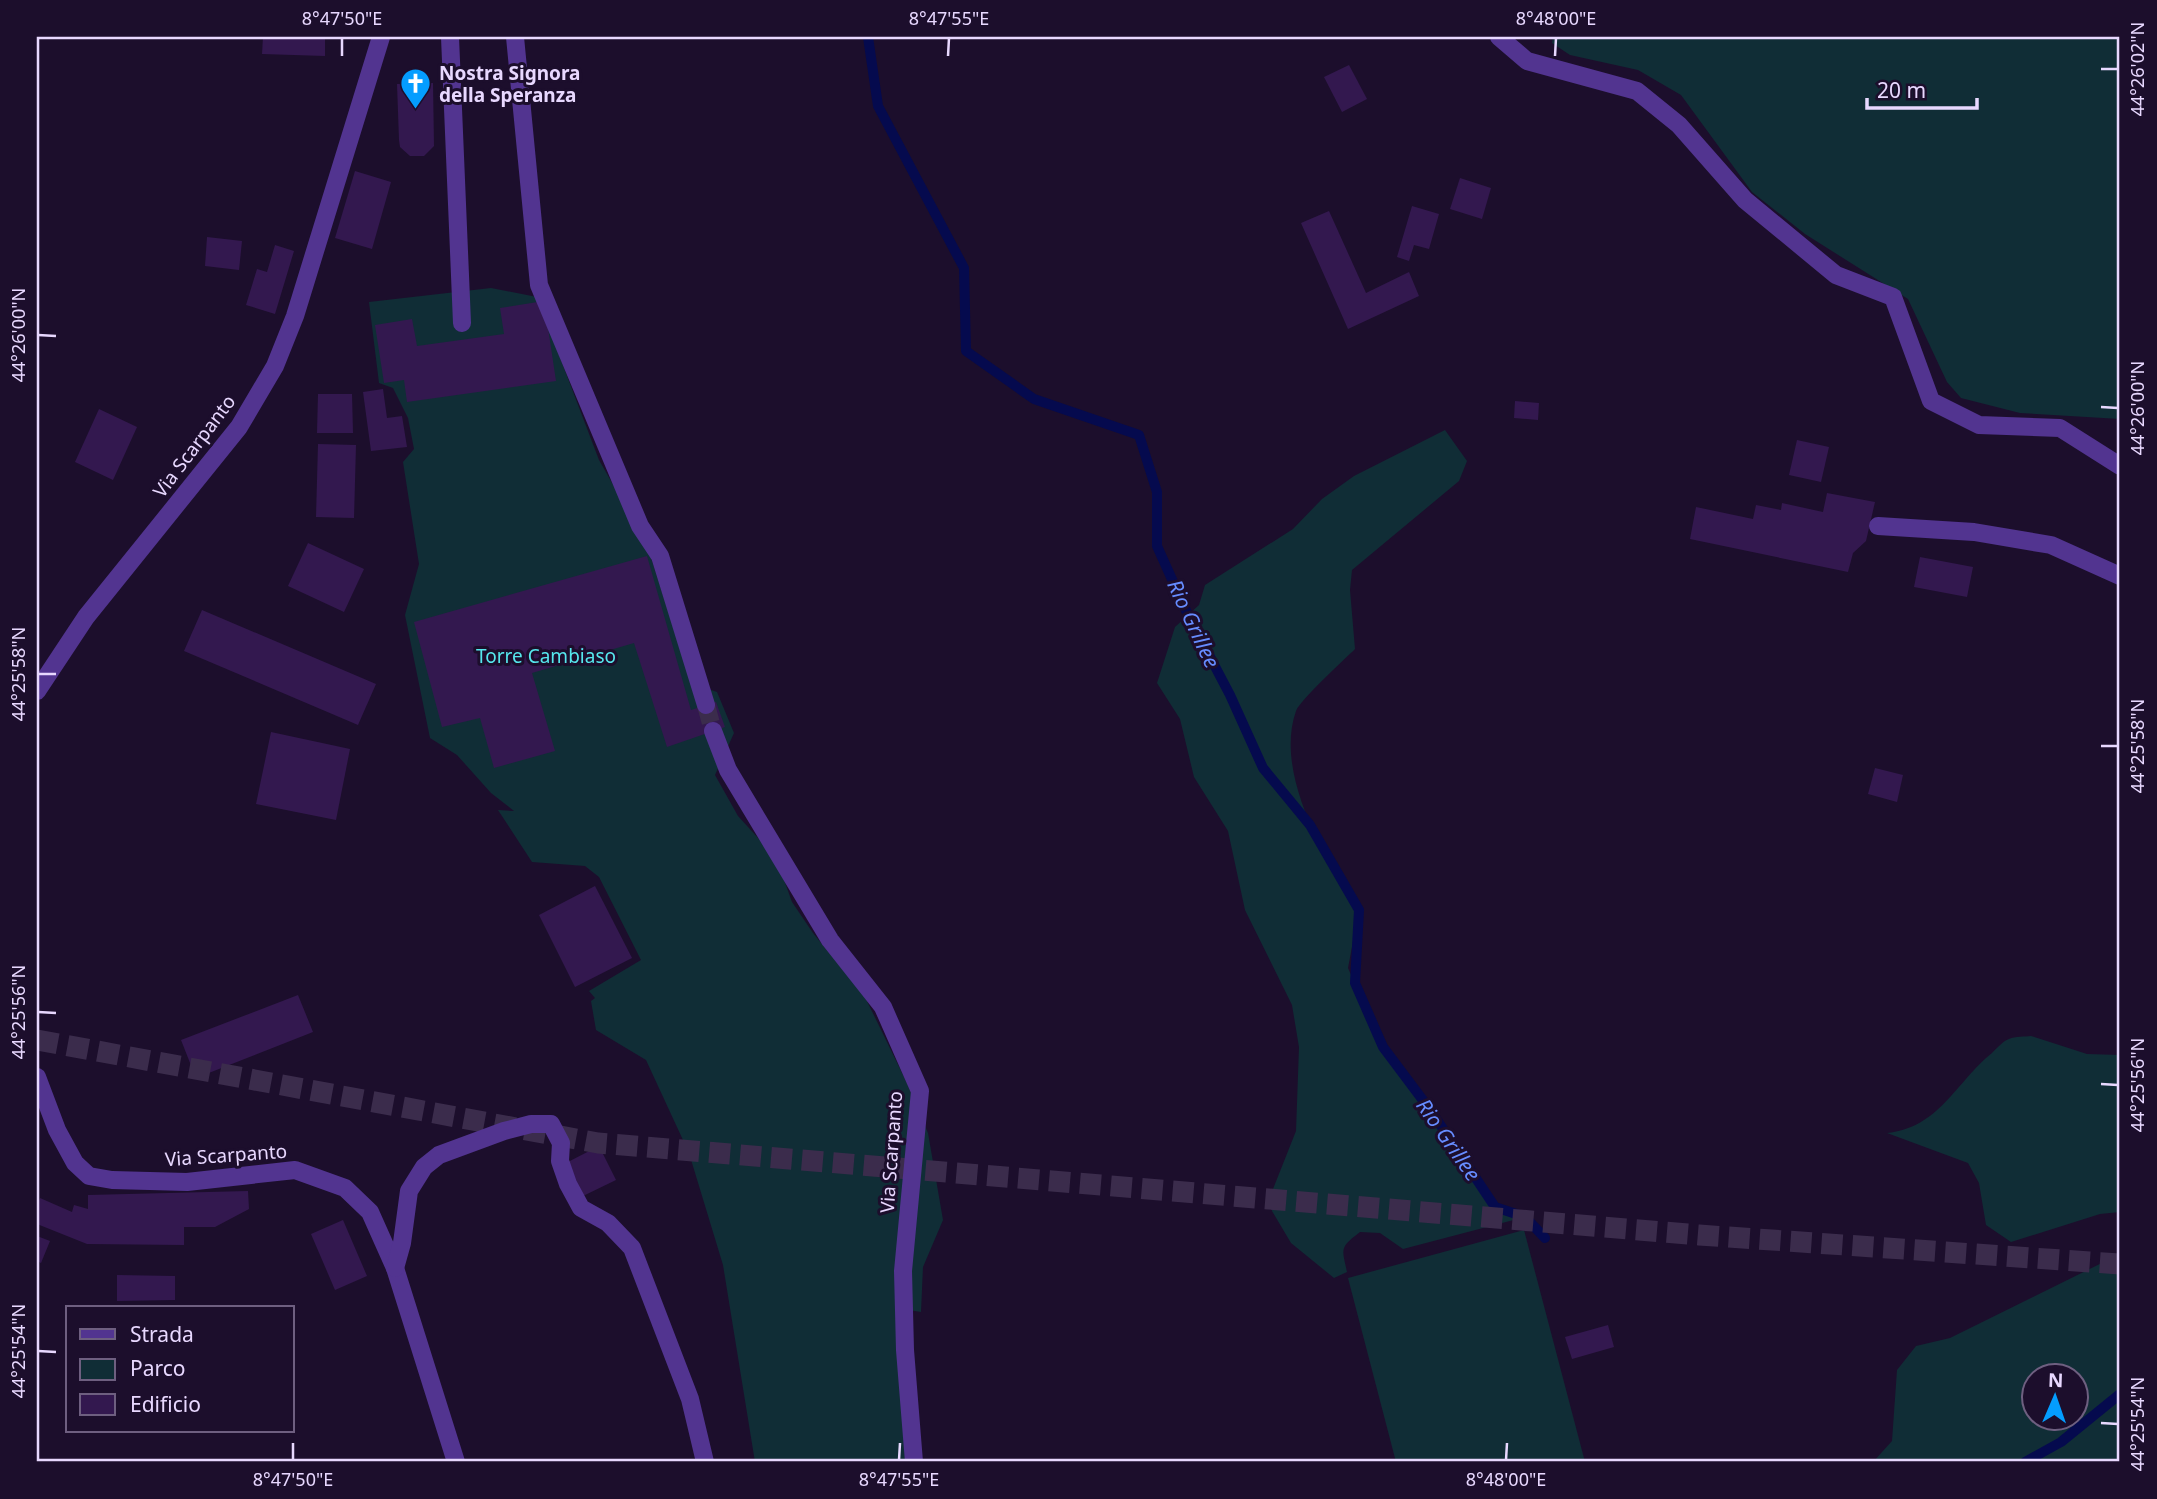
<svg xmlns="http://www.w3.org/2000/svg" width="2157" height="1499" font-family="'Noto Sans',sans-serif">
<style>
.green{fill:#102d36;fill-rule:evenodd}
.lines{fill:none;stroke-linecap:round;stroke-linejoin:round}
.stream{stroke:#050a4e;stroke-width:10}
.building{fill:#33184f}
.minor-tunnel{stroke:#3b2c4c;stroke-width:18;stroke-dasharray:18 9;stroke-linecap:butt}
.highway-tunnel{stroke:#3b2c4c;stroke-width:21;stroke-dasharray:21 10;stroke-linecap:butt}
.minor{stroke:#523490;stroke-width:18}
.ticks{fill:none;stroke:#e8d8ff;stroke-width:2.5}
.labels{text-anchor:middle;stroke-width:6;stroke-linejoin:round;paint-order:stroke}
.poi-label{font-size:19px;font-weight:bold;fill:#e8d8ff;stroke:#1c0e2c;text-anchor:start}
.street-label{font-size:19px;fill:#e8d8ff;stroke:#1c0e2c}
.park-label{font-size:19px;fill:#56e7ed;stroke:#1c0e2c}
.water-label{font-size:21px;font-style:italic;fill:#668cff;stroke:#1c0e2c}
.neatline{fill:none;stroke:#e8d8ff;stroke-width:2.5}
.ticks-label{font-size:18px;text-anchor:middle;fill:#e8d8ff}
</style>
<rect width="100%" height="100%" fill="#1c0e2c"/>
<g class="green">
<polygon points="1553,37 2120,37 2120,419 2020,413 1961,398 1947,382 1908,299 1805,234 1752,192 1681,95 1638,70 1570,55 1552,43"/>
<polygon points="491,288 537,297 599,460 646,542 691,683 717,692 734,733 715,775 738,816 769,850 779,866 792,902 813,933 865,997 907,1083 928,1133 943,1220 923,1267 921,1312 903,1309 913,1462 755,1462 723,1265 689,1153 646,1060 596,1030 591,1001 595,998 589,991 641,960 599,877 585,866 532,862 498,810 514,811 491,793 457,755 430,738 405,615 419,564 403,462 414,449 408,418 393,388 379,383 369,302"/>
<path d="M1445,430L1467,461L1459,481L1352,570L1350,590L1355,649C1344,660 1300,700 1296,711C1274,773 1325,860 1359,910L1348,968L1383,1047L1431,1111L1495,1207L1525,1217L1403,1249L1380,1233L1360,1232C1339,1248 1342,1248 1347,1272L1334,1278L1291,1243L1272,1211L1273,1189L1296,1131L1299,1047L1292,1005L1245,910L1228,831L1194,777L1180,719L1157,683L1175,627L1199,605L1205,585L1293,529L1322,499L1354,476Z"/>
<path d="M2031,1036L2087,1054L2120,1055V1212L2100,1214L2011,1242L1986,1225L1979,1183L1968,1163L1887,1133C1939,1128 1956,1082 1992,1053C1997,1048 2003,1041 2009,1039C2015,1036 2025,1037 2031,1036Z"/>
<polygon points="1524,1230 1585,1462 1396,1462 1348,1278"/>
<path d="M2120,1254V1462H1873L1892,1441L1897,1370L1916,1346L1950,1338ZM2076,1376V1418H2035V1376Z"/>
</g>
<g class="lines">
<g class="stream">
<polyline points="868,37 878,106 964,268 966,351 1034,399 1139,435 1157,492 1157,546 1188,615 1230,695 1263,768 1310,825 1359,910 1355,983 1383,1047 1431,1111 1495,1207 1525,1217 1545,1238"/>
<polyline points="2025,1462 2061,1442 2120,1394"/>
</g>
</g>
<g class="building">
<polygon points="263,37 325,37 325,56 262,54"/>
<polygon points="1349,65 1367,99 1342,112 1324,77"/>
<polygon points="433,83 434,146 424,156 410,156 400,147 399,140 397,84"/>
<polygon points="355,171 391,182 372,249 335,238"/>
<polygon points="1460,178 1491,188 1482,219 1450,209"/>
<polygon points="1412,206 1439,214 1429,249 1414,245 1409,261 1397,257"/>
<polygon points="1329,211 1366,293 1409,272 1419,296 1348,329 1301,223"/>
<polygon points="207,237 242,241 239,270 205,266"/>
<polygon points="275,245 294,251 275,314 246,305 257,269 267,272"/>
<polygon points="544,301 556,381 407,402 404,380 384,383 375,325 412,319 417,346 504,334 500,308"/>
<polygon points="383,389 387,418 402,416 407,447 371,451 363,392"/>
<polygon points="318,394 352,394 353,433 317,433"/>
<polygon points="1515,401 1539,403 1538,420 1514,418"/>
<polygon points="99,409 137,427 113,480 75,462"/>
<polygon points="1797,440 1829,447 1821,482 1789,475"/>
<polygon points="318,444 356,445 354,518 316,517"/>
<polygon points="1827,493 1875,502 1866,541 1853,553 1848,572 1690,539 1696,507 1753,519 1756,505 1781,510 1782,503 1823,512"/>
<polygon points="308,543 364,569 344,612 288,586"/>
<polygon points="647,556 691,710 716,702 725,727 667,747 634,643 532,673 555,751 494,768 480,718 442,727 414,622"/>
<polygon points="1920,557 1973,567 1967,597 1914,587"/>
<polygon points="202,610 376,684 358,725 184,651"/>
<polygon points="271,732 350,749 336,820 256,804"/>
<polygon points="1875,768 1903,775 1897,802 1868,794"/>
<polygon points="595,886 632,958 575,987 539,915"/>
<polygon points="298,995 313,1032 196,1078 181,1040"/>
<polygon points="599,1146 616,1180 583,1196 566,1163"/>
<polygon points="248,1191 249,1209 215,1227 184,1227 184,1245 87,1244 37,1224 37,1206 40,1198 72,1212 74,1205 88,1209 88,1195"/>
<polygon points="343,1220 367,1276 335,1290 311,1234"/>
<polygon points="37,1236 50,1241 41,1263 37,1261"/>
<polygon points="117,1275 175,1276 175,1300 117,1301"/>
<polygon points="1608,1325 1614,1347 1572,1359 1565,1337"/>
</g>
<g class="lines">
<polyline class="minor-tunnel" points="706,705 713,731"/>
<polyline class="highway-tunnel" points="37,1040 598,1143 1699,1235 2120,1264"/>
<g class="minor">
<polyline points="450,37 462,323"/>
<polyline points="515,37 539,285 640,526 660,556 706,705"/>
<polyline points="1499,37 1527,61 1637,91 1679,125 1745,200 1836,275 1893,297 1931,401 1979,425 2060,428 2120,466"/>
<polyline points="1878,526 1974,532 2051,545 2120,576"/>
<polyline points="37,691 86,617 239,427 275,366 295,316 381,37"/>
<polyline points="713,731 728,770 830,940 883,1007 920,1091 903,1271 905,1350 914,1462"/>
<polyline points="37,1077 57,1130 75,1163 89,1176 112,1180 187,1182 295,1170 345,1188 370,1212 395,1268 456,1462"/>
<polyline points="395,1268 402,1243 409,1191 424,1167 439,1155 504,1131 531,1124 551,1124 561,1143 560,1161 568,1184 581,1208 608,1223 632,1248 690,1399 705,1462"/>
</g>
</g>
<path class="ticks" d="M342,56V38M948,56L949,38M1555,56L1556,38M2101,69H2118M38,335L56,336M2101,407L2118,408M38,674H56M2101,746H2118M38,1012L56,1013M2101,1084L2118,1085M38,1351L56,1352M2101,1423L2118,1424M293,1460V1443M899,1460L900,1443M1506,1460L1507,1443"/>
<defs>
<symbol id="church-pin" viewBox="-11 -11 22 30"><path d="M0 17L-7.5 6A9.5 9.5 0 1 1 7.5 6Z" fill="#049dff" stroke="#1c0e2c"/><path d="M-1.2-6h2.4v3.5h3.3v2.4h-3.3V6h-2.4V-.1h-3.3v-2.4h3.3Z" fill="#fff"/></symbol>
</defs>
<g fill-rule="evenodd">
<use href="#church-pin" x="398" y="66" width="35" height="47"/>
</g>
<g class="labels">
<g class="poi-label">
<text x="439" y="80">Nostra Signora<tspan x="439" dy="22">della Speranza</tspan></text>
</g>
<g class="street-label">
<text transform="translate(194 446) rotate(-53)" y="7">Via Scarpanto</text>
<text transform="translate(891 1152) rotate(-86)" y="7">Via Scarpanto</text>
<text transform="translate(226 1155) rotate(-4)" y="7">Via Scarpanto</text>
</g>
<g class="park-label">
<text x="546" y="663">Torre Cambiaso</text>
</g>
<g class="water-label">
<text transform="translate(1193 624) rotate(65)" y="7">Rio Grillee</text>
<text transform="translate(1448 1140) rotate(55)" y="7">Rio Grillee</text>
</g>
</g>
<rect width="2157" height="1499" fill="none" stroke="#1c0e2c" stroke-width="77"/>
<rect x="66" y="1306" width="228" height="126" fill="#1c0e2c" stroke="#6e5f80" stroke-width="2"/>
<rect x="80" y="1329" width="35" height="10" fill="#523490" stroke="#6e5f80" stroke-width="2"/>
<text x="130" y="1342" font-size="21" fill="#e8d8ff">Strada</text>
<rect x="80" y="1359" width="35" height="21" fill="#102d36" stroke="#6e5f80" stroke-width="2"/>
<text x="130" y="1376" font-size="21" fill="#e8d8ff">Parco</text>
<rect x="80" y="1394" width="35" height="21" fill="#33184f" stroke="#6e5f80" stroke-width="2"/>
<text x="130" y="1412" font-size="21" fill="#e8d8ff">Edificio</text>
<g transform="translate(2055 1397) rotate(2)"><circle r="33" fill="#1c0e2c" stroke="#6e5f80" stroke-width="2"/>
<path d="M0-5L12 26L0 18L-12 26Z" fill="#049dff"/>
<text y="-10" font-size="19" font-weight="bold" text-anchor="middle" fill="#e8d8ff">N</text>
</g>
<path d="M1867 98v10h110v-10" fill="none" stroke="#e8d8ff" stroke-width="3.5"/>
<text x="1877" y="98" font-size="21" fill="#e8d8ff" stroke="#1c0e2c" stroke-width="5" paint-order="stroke">20 m</text>
<rect x="38" y="38" width="2080" height="1422" class="neatline"/>
<g class="ticks-label">
<text x="342" y="25">8°47'50"E</text>
<text x="949" y="25">8°47'55"E</text>
<text x="1556" y="25">8°48'00"E</text>
<text transform="translate(2138 69) rotate(-90)" y="6">44°26'02"N</text>
<text transform="translate(19 335) rotate(-90)" y="6">44°26'00"N</text>
<text transform="translate(2138 408) rotate(-90)" y="6">44°26'00"N</text>
<text transform="translate(19 674) rotate(-90)" y="6">44°25'58"N</text>
<text transform="translate(2138 746) rotate(-90)" y="6">44°25'58"N</text>
<text transform="translate(19 1012) rotate(-90)" y="6">44°25'56"N</text>
<text transform="translate(2138 1085) rotate(-90)" y="6">44°25'56"N</text>
<text transform="translate(19 1351) rotate(-90)" y="6">44°25'54"N</text>
<text transform="translate(2138 1424) rotate(-90)" y="6">44°25'54"N</text>
<text x="293" y="1486">8°47'50"E</text>
<text x="899" y="1486">8°47'55"E</text>
<text x="1506" y="1486">8°48'00"E</text>
</g>
</svg>
